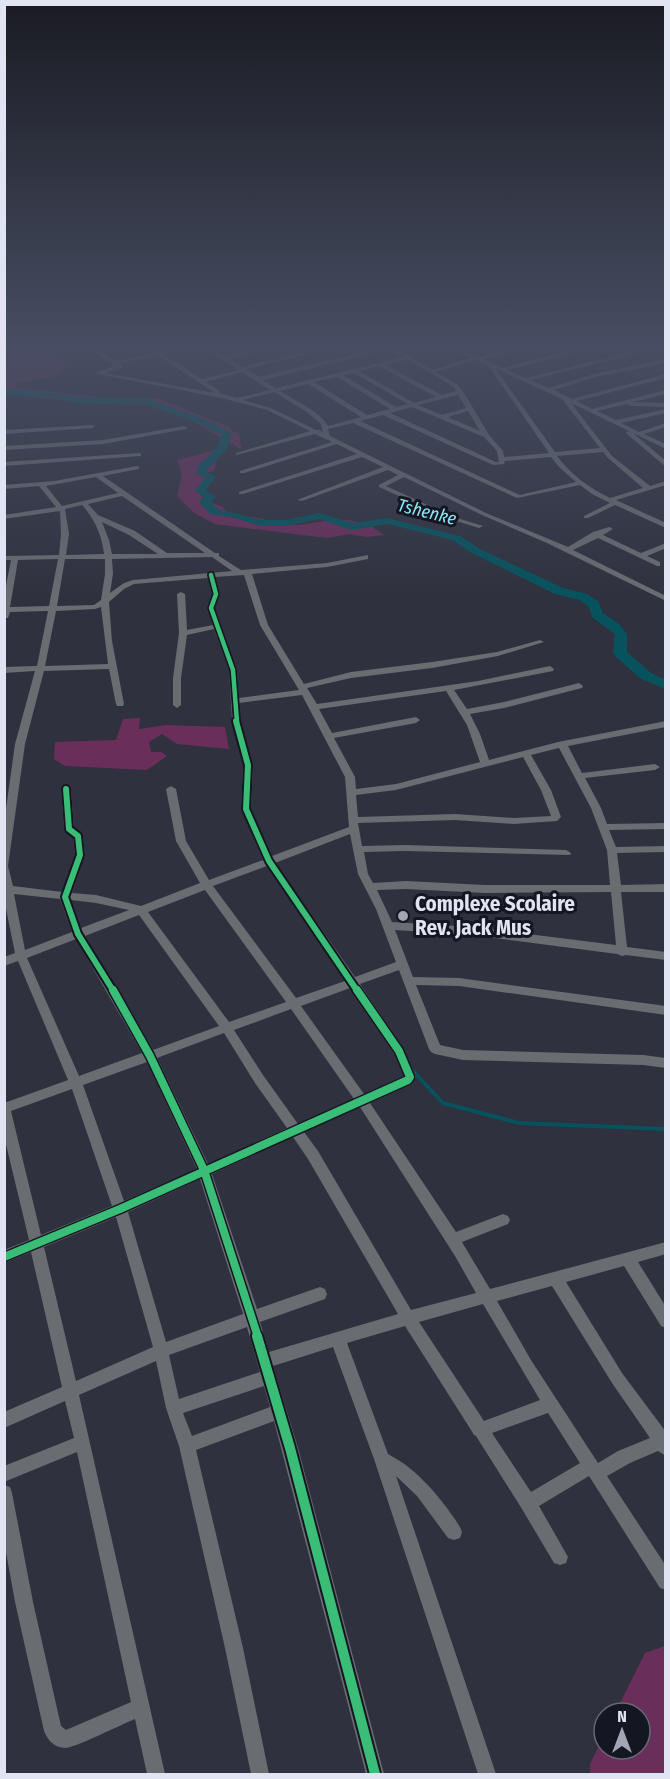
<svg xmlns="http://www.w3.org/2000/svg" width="670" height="1779" font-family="'Fira Sans Condensed',sans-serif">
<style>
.green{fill:#6a2e5b}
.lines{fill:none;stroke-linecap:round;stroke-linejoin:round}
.stream{stroke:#06535e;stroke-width:4}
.river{fill:#06535e;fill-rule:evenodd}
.minor{fill:#696c71;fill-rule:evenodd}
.cycleway-far3-casing{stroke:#141621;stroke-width:8}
.cycleway-far2-casing{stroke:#141621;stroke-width:10}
.cycleway-far1-casing{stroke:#141621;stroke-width:11}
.cycleway-casing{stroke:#141621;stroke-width:14}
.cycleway-far3{stroke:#3abd76;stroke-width:4.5}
.cycleway-far2{stroke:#3abd76;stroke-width:6}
.cycleway-far1{stroke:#3abd76;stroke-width:8}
.cycleway{stroke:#3abd76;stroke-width:10}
.poi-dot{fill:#a2a5b4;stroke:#141621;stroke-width:2}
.labels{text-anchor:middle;stroke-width:6;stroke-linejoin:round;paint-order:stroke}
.far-water-label{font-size:18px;font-style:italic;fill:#8be5f5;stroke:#141621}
.poi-label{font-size:21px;font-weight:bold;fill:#e0e4f3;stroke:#141621;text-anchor:start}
</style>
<rect width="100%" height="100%" fill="#2f313e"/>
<g class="green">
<polygon points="5,347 51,347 68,364 54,377 14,383 19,388 116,399 156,398 230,427 231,430 239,434 242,450 173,409 159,405 97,404 5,394"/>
<polygon points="222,448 224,451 213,457 216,464 213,471 204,474 206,483 199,488 203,499 223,507 227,513 263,519 271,522 299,525 330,520 349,520 371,526 384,535 366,537 350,534 327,538 215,524 194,513 177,496 182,474 177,460"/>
<polygon points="140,718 139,729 166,725 225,727 229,749 177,744 162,734 149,742 151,752 161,752 167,756 147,770 65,766 54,759 55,742 116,740 123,719"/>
<polygon points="665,1646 665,1774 590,1774 590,1764 604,1736 604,1749 640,1749 640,1713 615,1713 645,1653"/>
</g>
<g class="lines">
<polyline class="stream" points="411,1069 443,1103 519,1123 666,1129"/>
<path class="river" d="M4,389L51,392L77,397L146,398L215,423L217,426L232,433L227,449L206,471L216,477L206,490L216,497L211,502L218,509L262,520H286L319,513L353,523L387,518L460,536L480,549L563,588L587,594L598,601L603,613L619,624L627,634V652L651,673L666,680V689L641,679L615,656L613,653L615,634L593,618L588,606L579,600L555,594L472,553L452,540L387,524L352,530L319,519L286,526H261L231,517L210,514L199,502L204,497L195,491L205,478L197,474V467C208,456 218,451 222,434L210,430L208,427L145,404L77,403L51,398L4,395Z"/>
<g class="minor">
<path d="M87,347H94L115,361L153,353L145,347H152L159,352L181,347H191L163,354L202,379L239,370L203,347H210L225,356L267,347H277L229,359L242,367L327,347H336L246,369L259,377L385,347C398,347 401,354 412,356V358L432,370L471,358L447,347L460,349L480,347L465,351L477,357L526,347H536L483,359L502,368L586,347H595L507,370L526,378L653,347H662L531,380L549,388L594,374L666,359V363L595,377L554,390L572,399L666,374V378L577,401L592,409L666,390V394L633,402L666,403V407L630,406L627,404L597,411L616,420L666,409V413L621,423L639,432L666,423V427L644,434L666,444V449L633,433L666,461V467L627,434L626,433L629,431L571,403L612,456L650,486L666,481V485L616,500L666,523V528L615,505L588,518H584V516L610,503L592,494L580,485L517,498L353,423L328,429L330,436L486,513L568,547L593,532L609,527L613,529L603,535L641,553L666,543V548L647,556L660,562V566H657L598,538L573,550L666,596V601L547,543L482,515L404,477L386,486L454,517L483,526L479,528L450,519L379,487V485L398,475L388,470L302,501L297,500L383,467L362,457L243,494H239V492L357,454L337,444L244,473H240V471L332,442L315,434L236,455V453L310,431L267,410L222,398L97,374V372L114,366ZM389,349L403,357L276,388L263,380ZM157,355L215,393L106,373L122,368V366L119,364ZM407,359L454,387L456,391L442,395L385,365ZM476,360L488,365L549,453L504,457L503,451L489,435L463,391L458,385L436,372ZM379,366L436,397L414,403L359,371ZM495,368L562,399L600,448L555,452ZM242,372L270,390L237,398L219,393L220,391L206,382ZM354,373L408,404L396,407L343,375ZM337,377L390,409L367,415L314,382ZM308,384L361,417L328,426C321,412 293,399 280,391ZM274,392L307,412L321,424L323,433L320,430H316L271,408L243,400ZM458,395L466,408L442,415L418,405ZM412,407L484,437L497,451L499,462H496L390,413ZM468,411L480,431L448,417ZM383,415L493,465L504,464L505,461L551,457L559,467L576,482L520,495L360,421ZM603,452L608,458L643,488L610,498C591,489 570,474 557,456Z"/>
<polygon points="92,425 94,426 94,428 4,434 4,430"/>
<polygon points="184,426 187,428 186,429 103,444 4,450 4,446 103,440"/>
<polygon points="139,453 141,454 141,456 4,466 4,462"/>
<path d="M137,466L139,467V469L103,476L215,553H219V556L241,570L327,563L368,555V559L327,567L252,574L268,625L304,684L351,672L432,662L497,652L540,640L544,642L498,656L432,668L351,678L307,688L317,704L478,681L550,666L554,669L553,671L454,690L467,709L504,702L579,683L583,686L582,688L504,708L470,714L480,734L489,760L558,742L666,721V727L568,746L582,773L655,764L660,767L655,770L585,778L601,808L607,824L666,823V829L609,830L616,847L666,846V852L617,853L621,885L666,884V892H621L627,947L666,952V960L626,955L622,956L617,954L472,935L395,930L413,977L459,978L666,1006V1015L459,986L416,985L440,1045L463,1050L643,1055L666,1058V1068L643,1065L463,1060L435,1054L431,1052L429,1049L399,970L360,984L403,1048L416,1077L412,1084L370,1103L456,1232L503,1214L508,1216L510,1220L508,1224L462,1242L490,1289L666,1242V1254L638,1262L666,1307V1328L661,1326L624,1266L566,1282L622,1373L666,1432V1456L658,1451L630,1463L607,1476L666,1566V1590L660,1588L589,1476L539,1506L568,1557L566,1563L560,1565L554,1563L522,1509L476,1436L474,1435L471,1430L405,1326L347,1343L388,1454C413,1467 430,1486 447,1508C452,1516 459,1523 462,1532L460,1538L454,1540L448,1538L417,1496L396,1476L496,1774H478L374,1459L333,1347L273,1366L298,1448L384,1774H366L274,1421L196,1450L243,1648L269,1774H251L225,1648L179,1446L166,1408L156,1361L79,1395L165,1774H147L135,1719C122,1724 75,1748 65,1748C54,1748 47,1739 44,1731L15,1602L4,1541V1485L10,1487L12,1493L33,1602L61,1726L66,1730L131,1702L77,1452L4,1482V1466L74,1438L65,1401L4,1428V1412L62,1387L31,1252L4,1263V1250L29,1240L4,1136V1101L7,1102L68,1080L18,961L4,966V957L15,953L4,899V823L15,744L35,671L4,673V667L37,666L48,611L10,612L8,618H4V596L11,560H4V556L59,555L61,534L60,511L4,519V515L56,507L39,486L4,489V485L54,481ZM96,477L118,493L62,506L46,486ZM122,496L205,553H167L135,531L98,515L88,504ZM82,505C95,519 102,536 104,554L66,555L69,534L65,509ZM102,522L129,535L158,554H112L109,540ZM212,557L232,571L133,580L124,583L110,593L113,574L112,559ZM58,559L49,606L10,607L18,560ZM65,559H105V574L101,600L94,605L57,606ZM244,575L260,625L299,690L239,698L237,670L215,608L220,594L215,577ZM208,578L212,594L207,608L213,625L187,630L185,594L181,592L177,594L179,633L173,678V705L177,708L181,705V678L187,635L214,629L229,670L232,719L243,765L241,809L263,860L209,880L186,841L176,789L171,786L166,789L176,841L200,883L141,906L96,895L72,893L85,855L83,836L74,828L71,789L66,786L61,789L64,829L73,837L75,855L62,892L13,886L8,866L25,744L44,671L109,669L116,704L117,706H123L124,704L112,641L109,602L124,589L134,584ZM101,607L108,664L45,666L56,611L95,609ZM446,691L467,725L480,762L396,784L356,789L355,777L334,738L416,723L420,720L416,717L332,733L319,709ZM302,695L345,777L349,827L272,856L251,809L253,765L240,719L239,703ZM559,748L591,808L607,850L610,885H485L406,881L373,883L368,874L364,852L405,851L570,855L571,853L566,850L405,845L362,846L358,823L455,820L514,824L557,821L561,817L551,790L531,755ZM523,757L541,790L551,816L514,818L455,814L358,817L356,795L396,790ZM350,834L358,874L376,909L396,962L355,977L275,863ZM267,866L345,981L296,998L213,886ZM406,889L485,893L611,892L616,945L472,927L392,922L377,890ZM205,890L286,1002L229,1022L148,912ZM14,894L60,899L72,932L25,950ZM71,900L96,903L129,910L81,928ZM139,915L219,1026L153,1050L122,996L85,936ZM76,939L142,1053L79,1076L27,958ZM350,988L394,1053L404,1076L364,1094L301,1006ZM291,1009L354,1099L298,1124L263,1075L234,1030ZM224,1033L255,1083L287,1128L208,1164L157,1058ZM147,1062L197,1169L124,1201L83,1085ZM72,1089L112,1206L41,1235L11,1111ZM360,1107L455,1256L476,1293L411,1310L318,1151L304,1132ZM293,1137L308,1159L398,1314L269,1352L260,1322L325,1299L327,1294L325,1289L320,1287L257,1309L212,1174ZM200,1179L243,1314L166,1342L128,1212ZM116,1217L153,1347L76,1381L44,1247ZM552,1286L612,1383L650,1438L618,1451L598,1463L531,1360L497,1301ZM483,1304L540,1400L484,1421L419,1322ZM247,1327L260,1372L179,1399L169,1355ZM264,1386L270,1407L192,1436L183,1413ZM548,1413L580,1463L531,1492L492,1433Z"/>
</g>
<defs>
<polyline id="cycleway-far3" points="211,575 216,594 211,608 233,670 237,722"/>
<g id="cycleway-far2">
<polyline points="236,721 248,765 246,809 269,861 358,992"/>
<polyline points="66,789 69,829 78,836 80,855 65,897 78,934 114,992"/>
</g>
<g id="cycleway-far1">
<polyline points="113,990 150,1056 204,1170 258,1337"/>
<polyline points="4,1257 120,1209 408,1080 410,1077 399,1051 357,990"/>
</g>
<polyline id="cycleway" points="257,1336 290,1448 375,1774"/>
</defs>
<use href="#cycleway-far3" class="cycleway-far3-casing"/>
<use href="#cycleway-far2" class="cycleway-far2-casing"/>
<use href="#cycleway-far1" class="cycleway-far1-casing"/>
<use href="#cycleway" class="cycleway-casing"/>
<use href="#cycleway-far3" class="cycleway-far3"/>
<use href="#cycleway-far2" class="cycleway-far2"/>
<use href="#cycleway-far1" class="cycleway-far1"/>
<use href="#cycleway" class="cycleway"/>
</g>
<linearGradient id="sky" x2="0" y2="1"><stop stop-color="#1a1b22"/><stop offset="0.58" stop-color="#474e63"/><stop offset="1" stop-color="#474e63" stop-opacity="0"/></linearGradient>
<rect width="670" height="596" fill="url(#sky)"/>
<circle class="poi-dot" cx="403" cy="916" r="6"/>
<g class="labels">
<g class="far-water-label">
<text transform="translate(427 512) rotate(14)" y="6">Tshenke</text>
</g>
<g class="poi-label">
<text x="415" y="911">Complexe Scolaire<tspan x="415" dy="24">Rev. Jack Mus</tspan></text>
</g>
</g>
<rect width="670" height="1779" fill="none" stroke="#e0e4f3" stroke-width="12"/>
<g transform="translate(622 1731)"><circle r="28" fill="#141621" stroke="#666875" stroke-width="1.5"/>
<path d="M0-4.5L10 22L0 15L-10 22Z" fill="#a2a5b4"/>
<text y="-9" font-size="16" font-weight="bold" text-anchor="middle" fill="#e0e4f3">N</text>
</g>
</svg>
